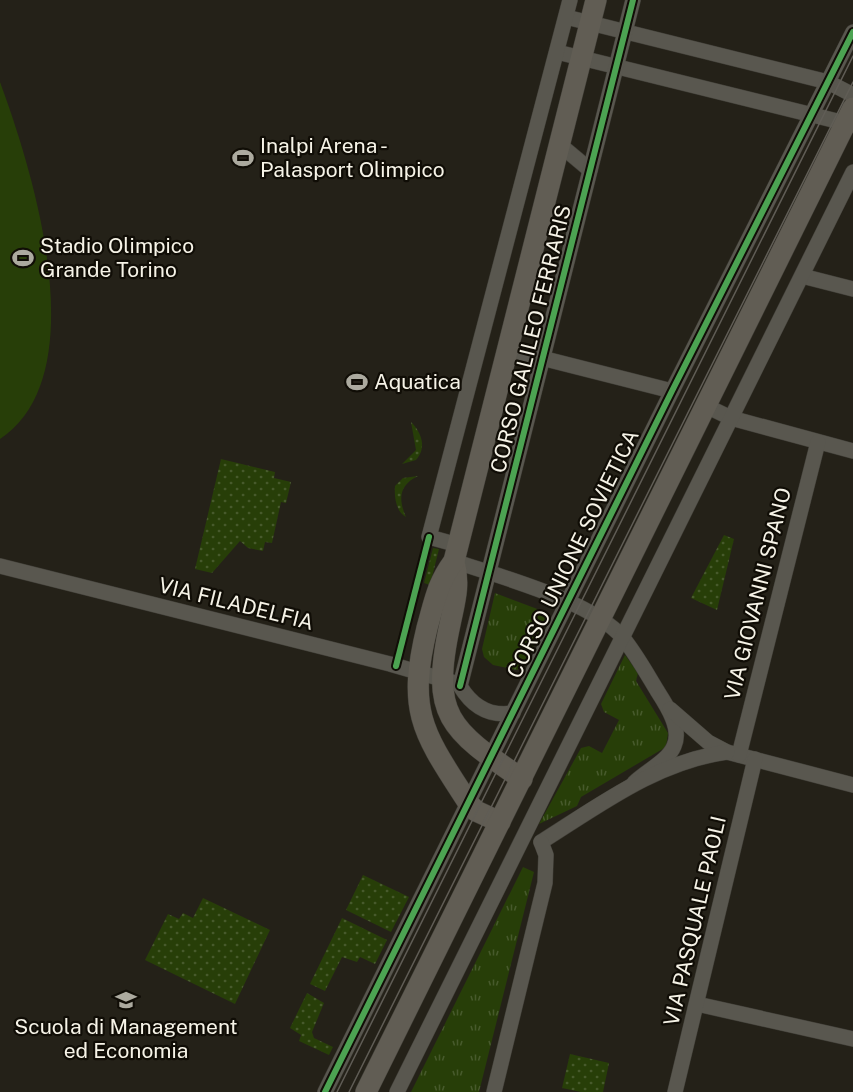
<svg xmlns="http://www.w3.org/2000/svg" width="853" height="1092" font-family="'Public Sans',sans-serif">
<style>
.grass{fill:url(#grass-dots)}
.park{fill:url(#park-tufts)}
.garden{fill:#273e08}
.lines{fill:none;stroke-linecap:round;stroke-linejoin:round}
.minor-casing{stroke:#3f3d36;stroke-width:16}
.secondary-casing{stroke:#3f3d36;stroke-width:22}
.minor{stroke:#59574f;stroke-width:15}
.secondary{stroke:#615d54;stroke-width:21}
.tram{stroke:#605d56;stroke-width:1.5}
.cycleway-casing{stroke:#100d06;stroke-width:10}
.cycleway{stroke:#4ca352;stroke-width:6}
.labels{text-anchor:middle;stroke-width:4.5;stroke-linejoin:round;paint-order:stroke}
.poi-label{font-size:21px;fill:#f6f3e7;stroke:#100d06;text-anchor:start}
.street-label{font-size:21px;fill:#f6f3e7;stroke:#100d06}
</style>
<defs>
<pattern id="grass-dots" width="8" height="8" patternUnits="userSpaceOnUse" patternTransform="scale(1.5)"><rect width="8" height="8" fill="#273e08"/><path d="M2 2h.1M6 6h.1" fill="none" stroke="#475a2c" stroke-width="1.8" stroke-linecap="round"/></pattern>
<pattern id="park-tufts" width="24" height="20" patternUnits="userSpaceOnUse" patternTransform="scale(1.5)"><rect width="24" height="20" fill="#273e08"/><path d="M3 7l-1-3M5 7V3M7 7l1-3M15 17l-1-3M17 17v-4M19 17l1-3" fill="none" stroke="#475a2c"/></pattern>
</defs>
<rect width="100%" height="100%" fill="#242118"/>
<g class="grass">
<path d="M411,422C422,433 427,448 416,460L402,464L416,450Z"/>
<polygon points="221,459 275,472 274,478 291,482 286,503 281,502 272,543 265,542 263,551 248,548 240,541 212,573 195,569"/>
<path d="M418,476C399,485 398,499 406,517C396,512 394,497 395,486L403,478Z"/>
<polygon points="724,535 734,539 717,610 691,598"/>
<polygon points="433,548 439,549 430,585 424,583"/>
<polygon points="363,875 409,897 391,932 346,910"/>
<polygon points="203,898 270,930 235,1004 145,960 168,914 179,919 183,913 193,918"/>
<polygon points="342,918 387,940 375,964 360,957 357,962 342,957 325,991 310,984"/>
<polygon points="307,993 324,1003 312,1032 314,1038 333,1047 329,1055 299,1041 301,1035 290,1028"/>
<polygon points="570,1054 609,1063 603,1092 581,1092 562,1088"/>
</g>
<g class="park">
<polygon points="495,593 548,613 526,662 517,670 493,665 484,657 482,649"/>
<polygon points="625,655 638,673 636,681 668,733 666,747 581,797 577,806 539,824 581,748 589,746 602,753 619,720 604,712 601,704"/>
<polygon points="523,867 534,872 479,1092 411,1092"/>
</g>
<path class="garden" d="M0,82C32,169 97,374 0,439Z"/>
<g class="lines">
<defs>
<g id="minor">
<polyline points="566,17 828,82 853,95"/>
<polyline points="557,52 853,125"/>
<polyline points="559,144 590,170"/>
<polyline points="802,276 853,289"/>
<polyline points="506,349 672,391"/>
<polyline points="706,406 731,418 853,451"/>
<polyline points="458,545 429,537 570,0"/>
<path d="M454,561C500,577 593,601 623,638C636,654 647,674 658,692C667,706 682,729 674,746C668,761 646,771 634,783"/>
<polyline points="0,566 390,664 452,682"/>
<polyline points="460,686 633,0"/>
<path d="M460,686C472,706 489,717 513,713"/>
<polyline points="670,709 708,742 727,752 853,785"/>
<polyline points="739,755 818,442"/>
<path d="M541,842C600,805 656,762 727,752"/>
<polyline points="697,1004 853,1039"/>
<polyline points="325,1092 672,391 853,32"/>
<polyline points="397,1092 853,172"/>
<polyline points="494,1092 545,883 546,855 541,842"/>
<polyline points="675,1092 755,759"/>
</g>
<g id="secondary">
<path d="M454,561C460,585 455,600 450,624C430,716 449,729 522,779"/>
<path d="M500,822L476,811L469,804C424,734 406,714 427,628C435,600 437,584 454,561L596,0"/>
<polyline points="366,1092 853,108"/>
</g>
</defs>
<use href="#minor" class="minor-casing"/>
<use href="#secondary" class="secondary-casing"/>
<use href="#minor" class="minor"/>
<use href="#secondary" class="secondary"/>
<g class="tram">
<polyline points="337,1092 853,56"/>
<polyline points="349,1092 853,82"/>
</g>
<defs>
<g id="cycleway">
<polyline points="396,666 429,537"/>
<polyline points="460,686 633,0"/>
<polyline points="325,1092 672,391 853,32"/>
</g>
</defs>
<use href="#cycleway" class="cycleway-casing"/>
<use href="#cycleway" class="cycleway"/>
</g>
<defs>
<symbol id="stadium-bare" viewBox="-9 -9 18 18"><path d="M0-5a6.5 5 0 1 0 0 10a6.5 5 0 1 0 0-10ZM-3.5-1.8h7v3.6h-7Z" fill="#acaa9f" stroke="#100d06" stroke-width="2.5" paint-order="stroke"/></symbol>
<symbol id="university-bare" viewBox="-9 -9 18 18"><path d="M0-5L7-2L0 1L-7-2ZM-4 1L0 2.5L4 1V4Q0 6-4 4Z" fill="#acaa9f" stroke="#100d06" stroke-width="2.5" paint-order="stroke"/></symbol>
</defs>
<g fill-rule="evenodd">
<use href="#stadium-bare" x="228" y="143" width="30" height="30"/>
<use href="#stadium-bare" x="8" y="243" width="30" height="30"/>
<use href="#stadium-bare" x="342" y="367" width="30" height="30"/>
<use href="#university-bare" x="111" y="985" width="30" height="30"/>
</g>
<g class="labels">
<g class="poi-label">
<text x="260" y="153">Inalpi Arena -<tspan x="260" dy="24">Palasport Olimpico</tspan></text>
<text x="40" y="253">Stadio Olimpico<tspan x="40" dy="24">Grande Torino</tspan></text>
<text x="374" y="389">Aquatica</text>
<text x="126" y="1034" text-anchor="middle">Scuola di Management<tspan x="126" dy="24">ed Economia</tspan></text>
</g>
<g class="street-label">
<text transform="translate(531 339) rotate(-76)" y="7">CORSO GALILEO FERRARIS</text>
<text transform="translate(573 554) rotate(-64)" y="7">CORSO UNIONE SOVIETICA</text>
<text transform="translate(758 594) rotate(-76)" y="7">VIA GIOVANNI SPANO</text>
<text transform="translate(236 604) rotate(14)" y="7">VIA FILADELFIA</text>
<text transform="translate(695 921) rotate(-77)" y="7">VIA PASQUALE PAOLI</text>
</g>
</g>
</svg>
